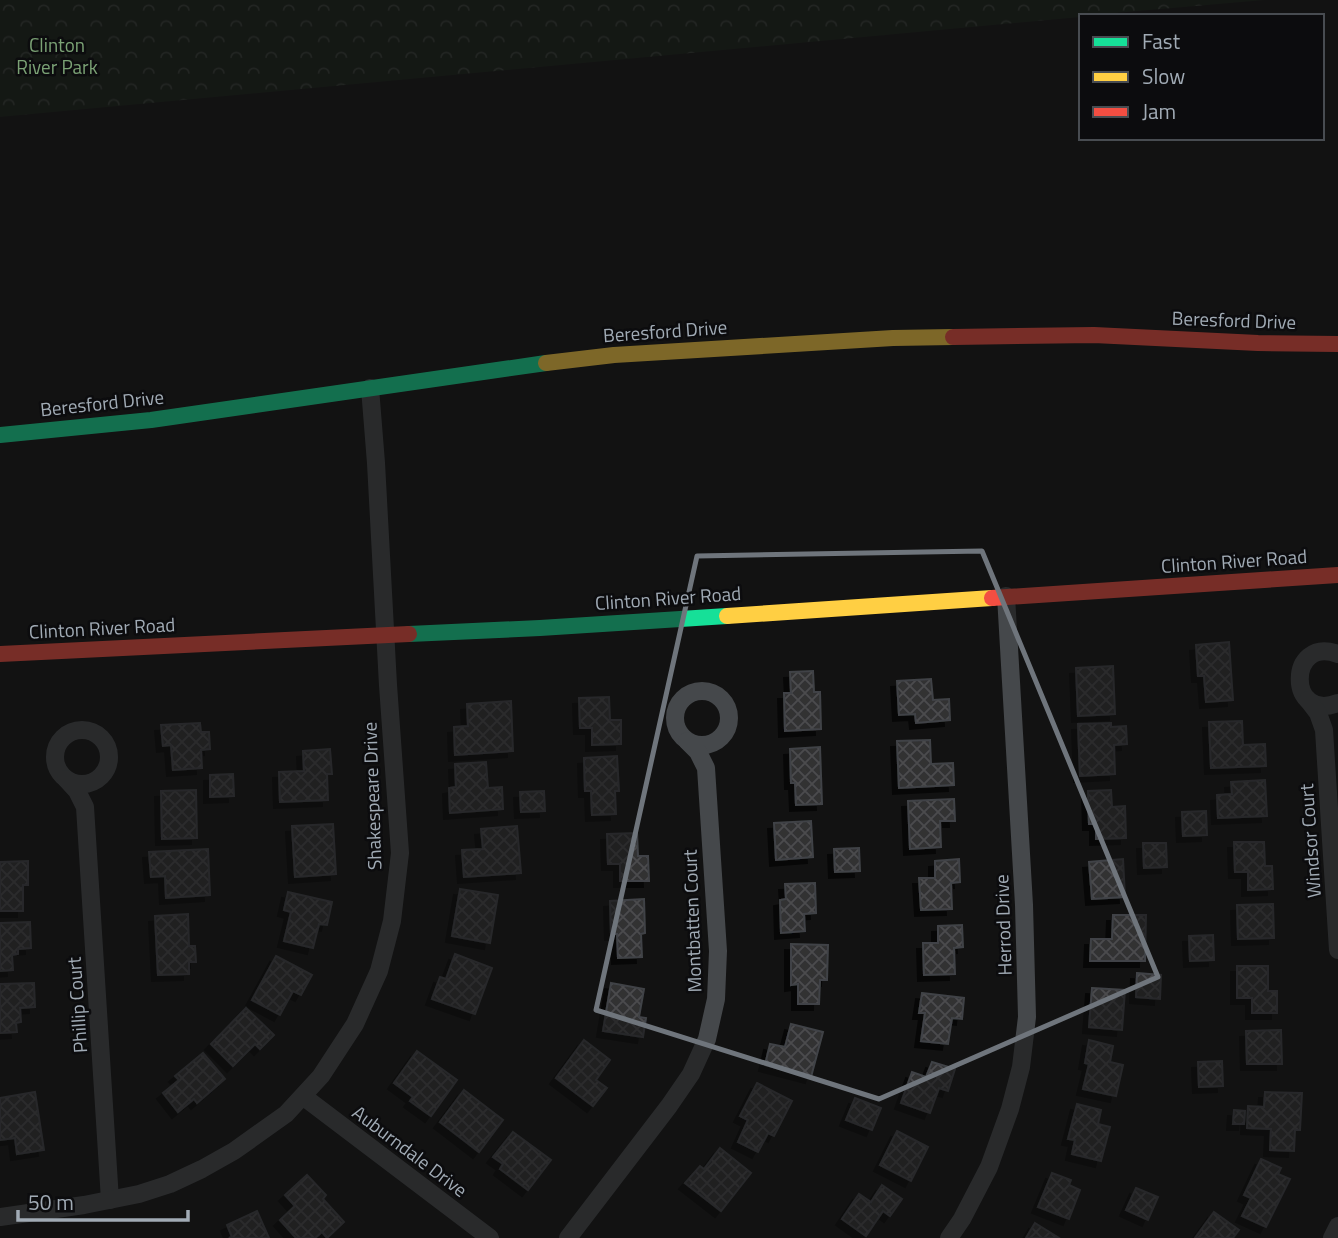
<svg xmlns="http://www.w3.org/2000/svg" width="1338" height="1238" font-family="'Titillium Web',sans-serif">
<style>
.forest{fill:url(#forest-crowns)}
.building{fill:url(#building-cross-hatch);stroke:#404346;stroke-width:2;filter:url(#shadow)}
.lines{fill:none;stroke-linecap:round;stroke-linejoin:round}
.street{stroke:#45484b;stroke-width:18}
.fast{stroke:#16e098;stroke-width:16}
.slow{stroke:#ffcf43;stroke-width:16}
.jam{stroke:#f24e42;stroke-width:16}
.marked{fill:none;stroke:#6f757c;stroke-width:5;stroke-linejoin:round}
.labels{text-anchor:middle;stroke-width:5;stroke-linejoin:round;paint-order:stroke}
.park-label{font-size:19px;fill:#7ba275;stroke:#0c0c0e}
.street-label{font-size:19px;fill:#a1abb5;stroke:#0c0c0e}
</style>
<defs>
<pattern id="forest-crowns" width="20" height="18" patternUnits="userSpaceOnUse" patternTransform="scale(1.75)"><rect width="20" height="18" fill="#181f18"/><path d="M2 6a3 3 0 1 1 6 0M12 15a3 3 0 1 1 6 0" fill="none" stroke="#363d37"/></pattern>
<pattern id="building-cross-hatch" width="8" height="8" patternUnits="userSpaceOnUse" patternTransform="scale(1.75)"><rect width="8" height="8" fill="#313133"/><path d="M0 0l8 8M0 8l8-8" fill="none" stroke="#4c4c4e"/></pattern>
<filter id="shadow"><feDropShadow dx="-6" dy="6" stdDeviation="0" flood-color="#0009"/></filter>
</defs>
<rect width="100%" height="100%" fill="#121212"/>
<polygon class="forest" points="0,0 1265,0 1081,16 1081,17 0,117"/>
<g class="building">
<polygon points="1229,642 1233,700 1206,702 1204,676 1198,676 1196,645"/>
<polygon points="1113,666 1115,714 1078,716 1076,668"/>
<polygon points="813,671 814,692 820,692 821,729 785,731 784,693 791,693 790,672"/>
<polygon points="931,679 933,700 949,699 950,720 916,723 915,714 899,715 897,681"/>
<polygon points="609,697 610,720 621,720 621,744 592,745 592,728 580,728 579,698"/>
<polygon points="511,701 513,751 455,755 454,727 468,726 467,704"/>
<polygon points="1242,721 1243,745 1265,744 1266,766 1211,768 1209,722"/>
<polygon points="200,723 201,732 209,732 210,749 201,750 202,768 173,770 171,745 163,746 161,725"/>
<polygon points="1111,723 1111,727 1126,726 1127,744 1114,745 1115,774 1080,776 1078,724"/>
<polygon points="930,740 931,764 953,763 954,785 899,788 897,741"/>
<polygon points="820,747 822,804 796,805 795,783 791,783 790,749"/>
<polygon points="330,749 332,774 327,774 328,800 280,802 279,772 304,771 303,751"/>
<polygon points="617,756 619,791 615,791 616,814 592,815 591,791 585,791 584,758"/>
<polygon points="486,762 488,788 502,787 503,809 450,813 449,788 456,787 455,764"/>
<polygon points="233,774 234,796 210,797 210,775"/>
<polygon points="1265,780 1267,816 1218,818 1217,795 1232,794 1231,782"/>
<polygon points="196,790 197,838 162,839 161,791"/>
<polygon points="1111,790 1112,807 1125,806 1126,838 1096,839 1096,824 1089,824 1088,791"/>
<polygon points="544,791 545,811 521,812 520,792"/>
<polygon points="954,799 955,821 940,821 941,847 910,849 908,801"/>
<polygon points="1206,811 1207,835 1183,836 1182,812"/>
<polygon points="811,821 813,857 776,860 774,823"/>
<polygon points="333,824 336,874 295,877 292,826"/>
<polygon points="517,826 521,873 464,877 462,850 483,849 481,829"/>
<polygon points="637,833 638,856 648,856 649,881 620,881 620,864 608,864 607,834"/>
<polygon points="1234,842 1264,842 1265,866 1272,866 1273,889 1248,890 1248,872 1235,872"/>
<polygon points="1143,843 1166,843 1167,867 1144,868"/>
<polygon points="859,848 860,871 835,872 834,849"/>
<polygon points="208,849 210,895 166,898 165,876 151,877 149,852"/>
<polygon points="959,859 960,882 951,883 952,909 921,910 919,878 935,878 935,861"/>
<polygon points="1123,859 1125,897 1092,899 1089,862"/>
<polygon points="28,861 28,885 23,885 23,911 0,911 0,862"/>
<polygon points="815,883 816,913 804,914 805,931 781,933 780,900 786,899 785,884"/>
<polygon points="460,889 498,895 490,943 452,936"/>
<polygon points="288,892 332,902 327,925 319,924 313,948 284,941 291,912 284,910"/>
<polygon points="644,899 645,933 641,934 642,957 618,958 617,934 611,934 610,901"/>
<polygon points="1273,904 1274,938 1238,939 1237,905"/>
<polygon points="188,914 189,946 195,946 196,962 189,962 189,974 158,975 155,916"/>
<polygon points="1113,915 1146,915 1145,961 1090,961 1091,939 1112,939"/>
<polygon points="30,922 31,948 18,949 18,954 12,955 13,970 0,971 0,923"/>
<polygon points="962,925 963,947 954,948 955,974 924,975 923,943 938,943 938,926"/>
<polygon points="1213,935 1214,960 1190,961 1189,936"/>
<polygon points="791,944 828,945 827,980 820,980 819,1004 798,1004 798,984 791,985"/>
<polygon points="455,954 492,968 475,1014 432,999 440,977 446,979"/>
<polygon points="276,956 312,975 301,995 293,991 280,1015 252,1000"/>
<polygon points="1237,966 1268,966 1268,991 1277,991 1277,1013 1252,1013 1252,998 1237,998"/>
<polygon points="1137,973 1161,975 1160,999 1136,997"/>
<polygon points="34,983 35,1007 20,1008 21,1022 16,1023 17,1032 0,1033 0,984"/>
<polygon points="611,983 644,989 639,1017 646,1018 643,1037 603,1031"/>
<polygon points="1092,988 1125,990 1122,1030 1089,1027"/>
<polygon points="922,993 964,998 962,1019 952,1018 948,1044 921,1041 925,1013 919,1013"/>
<polygon points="246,1008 274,1035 260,1049 255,1044 233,1066 211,1044"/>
<polygon points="791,1024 823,1032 811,1077 765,1065 770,1044 785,1047"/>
<polygon points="1281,1030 1282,1064 1247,1064 1246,1031"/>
<polygon points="584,1040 610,1060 596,1080 607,1088 593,1106 556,1078"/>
<polygon points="1089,1040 1113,1046 1110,1062 1123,1065 1116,1096 1083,1089 1089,1064 1085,1063"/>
<polygon points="417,1051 457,1080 431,1116 410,1101 413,1097 394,1083"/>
<polygon points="203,1053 225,1079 197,1103 194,1099 178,1112 163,1093 179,1080 175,1076"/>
<polygon points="1222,1061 1223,1086 1199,1087 1198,1062"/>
<polygon points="932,1062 955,1069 948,1091 939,1088 930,1113 901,1103 912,1072 926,1077"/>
<polygon points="757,1083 792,1101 774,1136 768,1133 758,1152 738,1142 748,1120 740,1116"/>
<polygon points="464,1090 503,1120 479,1152 440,1122"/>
<polygon points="35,1092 44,1150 17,1154 15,1138 0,1140 0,1098"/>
<polygon points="1265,1092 1302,1093 1300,1130 1295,1130 1294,1151 1270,1150 1271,1129 1247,1128 1248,1106 1264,1107"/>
<polygon points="855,1098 881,1108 872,1130 846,1120"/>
<polygon points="1077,1104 1101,1110 1098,1124 1110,1127 1101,1161 1072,1154 1075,1140 1068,1139"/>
<polygon points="1234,1110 1245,1111 1244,1124 1233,1124"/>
<polygon points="897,1131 928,1147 911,1181 880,1165"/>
<polygon points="513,1132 551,1160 528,1190 500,1169 503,1164 493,1157"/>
<polygon points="720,1148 751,1173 721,1211 685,1183 700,1166 704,1169"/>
<polygon points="1261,1159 1281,1168 1278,1174 1290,1179 1266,1227 1242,1216 1251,1198 1244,1195"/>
<polygon points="1052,1173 1071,1180 1069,1185 1080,1190 1069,1219 1038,1207"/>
<polygon points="307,1175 326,1195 323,1199 344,1222 327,1238 322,1232 315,1238 296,1238 280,1220 295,1206 285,1195"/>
<polygon points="882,1185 902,1199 890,1216 883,1211 866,1236 842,1219 859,1194 871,1202"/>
<polygon points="1136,1188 1158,1197 1148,1220 1126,1210"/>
<polygon points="257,1211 269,1238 229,1238 232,1237 227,1225"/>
<polygon points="1214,1212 1239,1230 1233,1238 1195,1238"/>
<polygon points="1035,1223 1059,1238 1026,1238"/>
</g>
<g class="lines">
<g class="street">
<path d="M1338,654C1287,635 1287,723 1338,703"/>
<circle cx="702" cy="718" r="27"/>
<polyline points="1308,700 1318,713 1324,730 1338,950"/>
<circle cx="82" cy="757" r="27"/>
<polyline points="66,779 77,791 85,807 110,1200"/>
<polyline points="304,1097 490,1238"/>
<polyline points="0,1217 84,1205 139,1194 170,1184 202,1169 234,1151 286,1114 321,1076 355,1024 379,971 392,921 400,853 388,685 376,463 370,388"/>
<polyline points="568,1238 669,1106 691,1074 707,1039 716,999 718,951 706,768 698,752 687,741"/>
<polyline points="949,1238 962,1219 989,1167 1010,1109 1021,1067 1027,1017 1024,905 1006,596"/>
<polyline points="1332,1238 1338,1226"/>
</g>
<g class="fast">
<polyline points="0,435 151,420 546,363"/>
<polyline points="409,634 540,628 727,616"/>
</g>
<g class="slow">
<polyline points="546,363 614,355 893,338 953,337"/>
<polyline points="727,616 992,598"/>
</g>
<g class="jam">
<polyline points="953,337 1094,335 1258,343 1338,344"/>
<polyline points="992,598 1338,575"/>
<polyline points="0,654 409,634"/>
</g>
</g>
<path d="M0 0H1338V1238H0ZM982,551L1158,977L879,1099L596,1010L697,556Z" fill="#121212" fill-opacity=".55" fill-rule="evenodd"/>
<path class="marked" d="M982,551L1158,977L879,1099L596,1010L697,556Z"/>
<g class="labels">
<g class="park-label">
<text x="57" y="52">Clinton<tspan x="57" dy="22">River Park</tspan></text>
</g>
<g class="street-label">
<text transform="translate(1234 320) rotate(2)" y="7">Beresford Drive</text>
<text transform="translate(665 331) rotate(-4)" y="7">Beresford Drive</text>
<text transform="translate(102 403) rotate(-6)" y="7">Beresford Drive</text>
<text transform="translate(1234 561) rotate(-4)" y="7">Clinton River Road</text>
<text transform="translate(668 598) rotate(-4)" y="7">Clinton River Road</text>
<text transform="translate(102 628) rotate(-3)" y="7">Clinton River Road</text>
<text transform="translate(372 796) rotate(-92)" y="7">Shakespeare Drive</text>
<text transform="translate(1310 841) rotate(-94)" y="7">Windsor Court</text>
<text transform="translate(692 921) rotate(-92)" y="7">Montbatten Court</text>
<text transform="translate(1003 925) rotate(-92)" y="7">Herrod Drive</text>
<text transform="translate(77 1005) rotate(-94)" y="7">Phillip Court</text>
<text transform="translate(410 1151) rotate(37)" y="7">Auburndale Drive</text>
</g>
</g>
<rect x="1079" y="14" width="245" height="126" fill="#0c0c0e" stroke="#484c51" stroke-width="2"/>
<rect x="1093" y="37" width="35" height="10" fill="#16e098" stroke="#484c51" stroke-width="2"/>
<text x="1142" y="49" font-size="21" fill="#a1abb5">Fast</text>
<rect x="1093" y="72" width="35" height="10" fill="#ffcf43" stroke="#484c51" stroke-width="2"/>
<text x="1142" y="84" font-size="21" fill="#a1abb5">Slow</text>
<rect x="1093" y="107" width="35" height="10" fill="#f24e42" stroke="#484c51" stroke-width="2"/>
<text x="1142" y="119" font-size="21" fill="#a1abb5">Jam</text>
<path d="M18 1210v10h170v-10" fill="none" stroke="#a1abb5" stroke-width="3.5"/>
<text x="28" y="1210" font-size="21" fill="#a1abb5" stroke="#0c0c0e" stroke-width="5" paint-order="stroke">50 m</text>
</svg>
